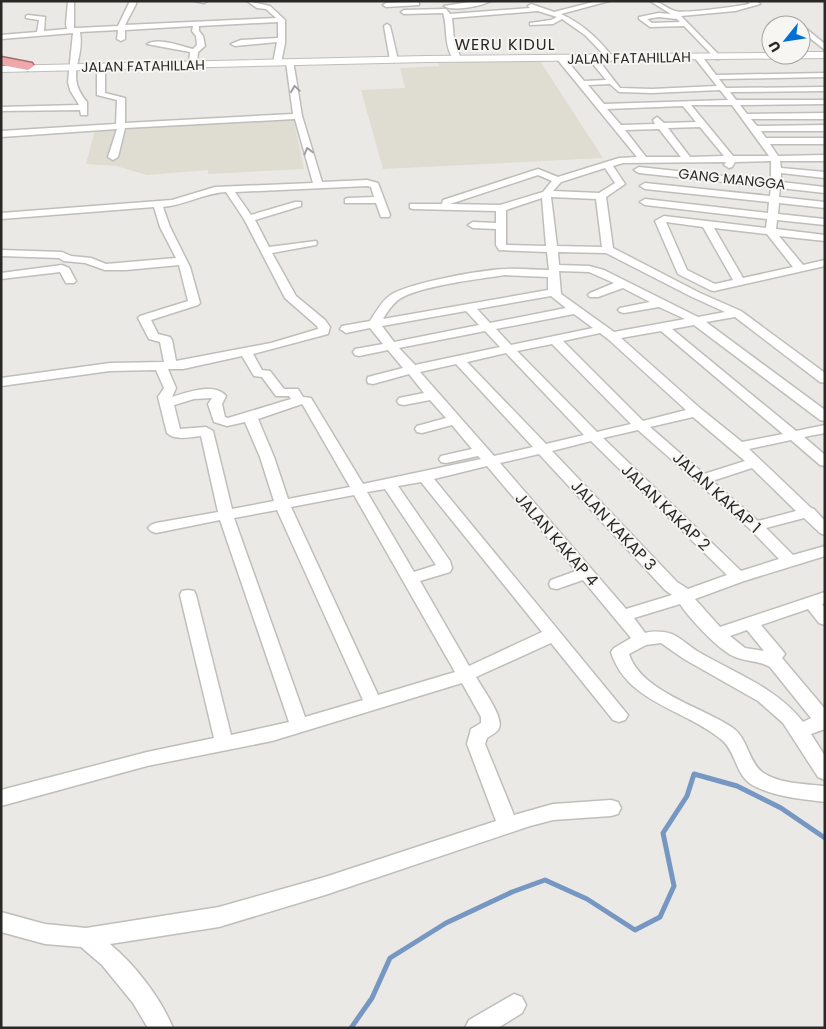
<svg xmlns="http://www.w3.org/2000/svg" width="826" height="1029" font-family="Poppins,sans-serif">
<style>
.built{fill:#dfdcd1}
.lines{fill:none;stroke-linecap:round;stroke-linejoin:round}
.stream{stroke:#7797c3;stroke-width:5}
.minor-casing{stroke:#bfbeba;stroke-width:3}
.tertiary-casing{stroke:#bfbeba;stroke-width:2}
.trunk-casing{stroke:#a56c6f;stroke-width:3}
.minor{fill:#fff;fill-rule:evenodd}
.tertiary{fill:#fff;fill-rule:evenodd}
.trunk{fill:#eea7ab;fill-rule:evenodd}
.oneway{stroke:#9e9e9e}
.labels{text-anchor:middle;stroke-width:4;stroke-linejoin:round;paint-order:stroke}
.far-street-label{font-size:14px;fill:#282827;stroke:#f7f6f2}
.far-quarter-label{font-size:16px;letter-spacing:1px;fill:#282827;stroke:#f7f6f2}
.street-label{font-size:16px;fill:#282827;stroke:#f7f6f2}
</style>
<rect width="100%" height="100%" fill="#eae9e5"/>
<g class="built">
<polygon points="436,60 540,61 603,158 383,169 361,90 405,88 400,68 440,66"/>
<polygon points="293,117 304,169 208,174 208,170 147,175 116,166 86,164 95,130 118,125"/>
</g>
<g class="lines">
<polyline class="stream" points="351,1028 372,998 390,958 446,923 512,892 545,880 587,899 635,930 660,917 674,886 663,833 687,796 694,774 737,786 781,808 825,838"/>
<defs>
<g id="minor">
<path d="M68,1H74V28H77L118,26L130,1H136V4L125,25L276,18L266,9L257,8L247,1L270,6L285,20V43L281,63L277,65L273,63L277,42L235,46L231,44L241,40L278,38V22L199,26V31L203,36L205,46L198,52L197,63L193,65L189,63L190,52L147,44C158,37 181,46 193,49L197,45L196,36L192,31L193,26L125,30V39L121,41L117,39L118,30L80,32C85,61 64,75 87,102V115H81L80,110L1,111V107L79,105L70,90L68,82L73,33L1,39V35L37,32L39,20L26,18V16L28,15L45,17L44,31L67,29L66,24Z"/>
<polygon points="194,1 207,1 204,3"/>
<path d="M475,1H491C481,6 454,12 444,6Z"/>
<path d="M597,1H609L561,14C583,24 600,40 614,59L610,61L585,35L562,19L553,24L530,25V23L551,20L557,17L538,11L452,18L454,40L461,59L457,61C443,53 448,26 443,13L404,14L401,12L404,10L446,9L450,14L530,8L528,6L531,4L554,12Z"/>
<path d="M650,1C661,1 665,8 675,11C684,14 739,6 750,4L747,1H756L760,4L735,11L681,16L719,55V59H716L684,26L650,27L639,19V17L659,13L671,14ZM659,17L677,19L680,22L652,23L647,19Z"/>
<polygon points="417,2 419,3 419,5 386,7 383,5 386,3"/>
<polygon points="387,24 390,26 398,60 394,62 390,60 384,26"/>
<polygon points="801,26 804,27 825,44 825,50 801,31"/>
<path d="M695,55H701L716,75L825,73V77L719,79L726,88L825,87V91H822L730,92L736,100H825V104L740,105L747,114L825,113V119H751L757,126L825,125V131H761L766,138H825V144H770L778,156L825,155V161H780L781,168L825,172V178L781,173V182L825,187V193L780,188L779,197L825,202V208L779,203L778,214L825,219V225L777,220L776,229L825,235V241L779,236L803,265L825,260V266L714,291L710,290L678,274L655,221L664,216L766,228L767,219L645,205L640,202L645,199L768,213L769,202L645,189L640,186L645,183L770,196L771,187L639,173L634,170L639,167L771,181V161L735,162L732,167L729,168L724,165L726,162L623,163L613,166L625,184L606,197L613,248L700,293L741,311L825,373V383L820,382L735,317L706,322L825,410V421L820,420L694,325L672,329L796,431L825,425V433L804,437L825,455V466L820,465L791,440L749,449L811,508L814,509L825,521V535L820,533L804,518L766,528L793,555L825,546V556L744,581L695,599L720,627L825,592V603L822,604L825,608V625L819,623L808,609L761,625L782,650L785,654L782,658L825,709V729L811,734L825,756V780L818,777L783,723L758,701L684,659L661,643L646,645L629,654C641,692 703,707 733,728C748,739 748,761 762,772C779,784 805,784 825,786V802C801,799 776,797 754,786C735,776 737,753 722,740C685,709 627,703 611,652L614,648L631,638L583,580L557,589L551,588L549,584L551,580L576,571L487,466L434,479L628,715L625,720L619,722L613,720L551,643L476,677C482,688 504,717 499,728C497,733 491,735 487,738L485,744L514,815L553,804L611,800L618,802L621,808L618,814L611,816L553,820L530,826L325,895L219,927L110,944C135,965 160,997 173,1028H148L133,1003L102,965L81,947L45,944L1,932V912L45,924L86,928L219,907L325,877L496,821L467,744L471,729L481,723V717L462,683L272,741L147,766L1,806V790L147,752L214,738L180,595L182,591L188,590L194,591L196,595L231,735L289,722L220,520L156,533L151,531L148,528L151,525L156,523L218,512L201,436C190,437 175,441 167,433L158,397L164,388L156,370L110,371L1,386V378L110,363L164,362L160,342L149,339L138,318L140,316L188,301L179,265L126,270H105L85,263L64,261L59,258L1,256V250L62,252L71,256L91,258L106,264L176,258L160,227L154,207L1,219V213L172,200L215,187L313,183L295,119L125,128L118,157L113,160L108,157L117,129L1,137V131L116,124L117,100L97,95V67L101,65L105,67V93L125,98V123L293,114L286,62L293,60L302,116L322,182L367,180L378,183L390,215L389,217H381L376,203H345V199L348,198L374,197L371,187L367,186L235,192L251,215L295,202H301V206L255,220L269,247L316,241L317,243L316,245L272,253L296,296L325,320L330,327L328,334L253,354L262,370L270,371L284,389H298L303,397L311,398L363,484L481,459L478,456L446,463L441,462L439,459L441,456L472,449L452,425L422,433L417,432L415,429L417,426L446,418L430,400L404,405L399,404L397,401L399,398L424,393L409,374L373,384L368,383L367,380L368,377L403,368L388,350L359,356L355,355L353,352L355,349L383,344L370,328L346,333L340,329L342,326L370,321C376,312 382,300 392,294C414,282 480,270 506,269C520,268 534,270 549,270L547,252L499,250L496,245V229L473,228L468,225L473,222L496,223V211L413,209L410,208V204H442L443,200L538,169L558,177L619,158L637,157L557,59L564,57L584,81L606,80L589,59L596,57L620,88L652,89L717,86L694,57ZM610,84L619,92L652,93L720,90L728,100L604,104L588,85ZM691,105H732L769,156H733ZM683,106L696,122L664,123L657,117L653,120L655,124L621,125L607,109ZM700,127L724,156L690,157L668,128ZM659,129L681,157H646L625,130ZM605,168L615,183L599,193L553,191L561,182ZM538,175L552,181L543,192L500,205L450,204ZM226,192L244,219L285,298L317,326L318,329L271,343L176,361L172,340L170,337L158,334L151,320L198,305L200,303L190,267L170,227L163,207C185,205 204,193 226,192ZM551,197L596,199L602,247L557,246ZM542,198L546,246L506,245V210ZM666,222L703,227L733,280L715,284L687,270ZM714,228L767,234L793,267L743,278ZM558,252L606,253L692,297L725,312L698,317L604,270L589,266L559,265ZM559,271L589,272L614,283L590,293L588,295L590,297H598L623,288L650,302L620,308L618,310L620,312L624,313L659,307L685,319L614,332L561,294ZM505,275L548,277V290L383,319C387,312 392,305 398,300C417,286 480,279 505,275ZM551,296L566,308L490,323L477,309ZM466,311L479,325L394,342L382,326ZM574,314L593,328L511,345L496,329ZM485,331L500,347L415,365L399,348ZM661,331L783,434L742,442L701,409L621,338ZM600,333L608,339L686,410L643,421L563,341ZM552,344L631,424L597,432L517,351ZM506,353L584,435L546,444L467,362ZM242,356L254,376L262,377L276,396H289L291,399L228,418L225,417L222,404L226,396C214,382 186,393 172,397L176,388L168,369H183ZM456,364L533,447L494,456L420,372ZM212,398L208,404L214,422L227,426L245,422L260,457L274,501L232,509L213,431L206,427L180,429L174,405L194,399ZM302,404L304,407L350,487L288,499L274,457L258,419ZM693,417L745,461L704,474L650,427ZM638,430L750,529L779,559L741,571L603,438ZM591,441L727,575L688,589L677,582L552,451ZM539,454L665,590L672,595L626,609L500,463ZM752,468L796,511L758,521L712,481ZM421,482L542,632L469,666L420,581L450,572L452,568L450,561L398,486ZM385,489L436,565L414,572L367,492ZM354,495L455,672L378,695L291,507ZM277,510L363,700L305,717L234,518ZM680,604C689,618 718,649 733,656C744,662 759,660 770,667L811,718L803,722C776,687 734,673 697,651C689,646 681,638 672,634C662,631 654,631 645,633L634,618ZM747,630L764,651L745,648L730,636Z"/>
<polygon points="62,265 69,268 76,281 74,283 66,283 60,272 1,279 1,273"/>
<polygon points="514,994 522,997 526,1005 522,1013 498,1028 465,1028 469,1020"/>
</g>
<polygon id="tertiary" points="801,52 825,52 825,58 426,62 1,72 1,66 426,56 771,53 771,55 801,55"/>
<polygon id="trunk" points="1,57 32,63 34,66 28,70 1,65"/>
</defs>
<use href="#minor" class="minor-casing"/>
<use href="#tertiary" class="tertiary-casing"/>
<use href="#trunk" class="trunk-casing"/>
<use href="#minor" class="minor"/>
<use href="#tertiary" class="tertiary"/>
<use href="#trunk" class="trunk"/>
</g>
<defs><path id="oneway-chevron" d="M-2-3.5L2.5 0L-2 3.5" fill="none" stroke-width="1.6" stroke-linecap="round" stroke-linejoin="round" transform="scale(1.25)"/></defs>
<g class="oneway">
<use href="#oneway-chevron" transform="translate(295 89) rotate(-98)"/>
<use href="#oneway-chevron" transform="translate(308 151) rotate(-105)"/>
</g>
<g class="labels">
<g class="far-street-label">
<text transform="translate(629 58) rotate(-1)" y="5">JALAN FATAHILLAH</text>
<text transform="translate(143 66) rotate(-1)" y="5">JALAN FATAHILLAH</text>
<text transform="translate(732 179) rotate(6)" y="5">GANG MANGGA</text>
</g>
<g class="far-quarter-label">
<text x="505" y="50">WERU KIDUL</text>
</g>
<g class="street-label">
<text transform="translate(717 492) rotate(42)" y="6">JALAN KAKAP 1</text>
<text transform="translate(666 507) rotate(44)" y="6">JALAN KAKAP 2</text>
<text transform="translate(614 525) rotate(47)" y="6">JALAN KAKAP 3</text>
<text transform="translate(557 539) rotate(49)" y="6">JALAN KAKAP 4</text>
</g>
</g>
<rect width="826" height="1029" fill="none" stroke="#282827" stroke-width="5"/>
<g transform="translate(786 40) rotate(240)"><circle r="24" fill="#f7f6f2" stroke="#a4a4a1"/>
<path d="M0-4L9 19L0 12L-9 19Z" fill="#0070d7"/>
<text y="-8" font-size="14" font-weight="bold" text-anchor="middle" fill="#282827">U</text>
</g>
</svg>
